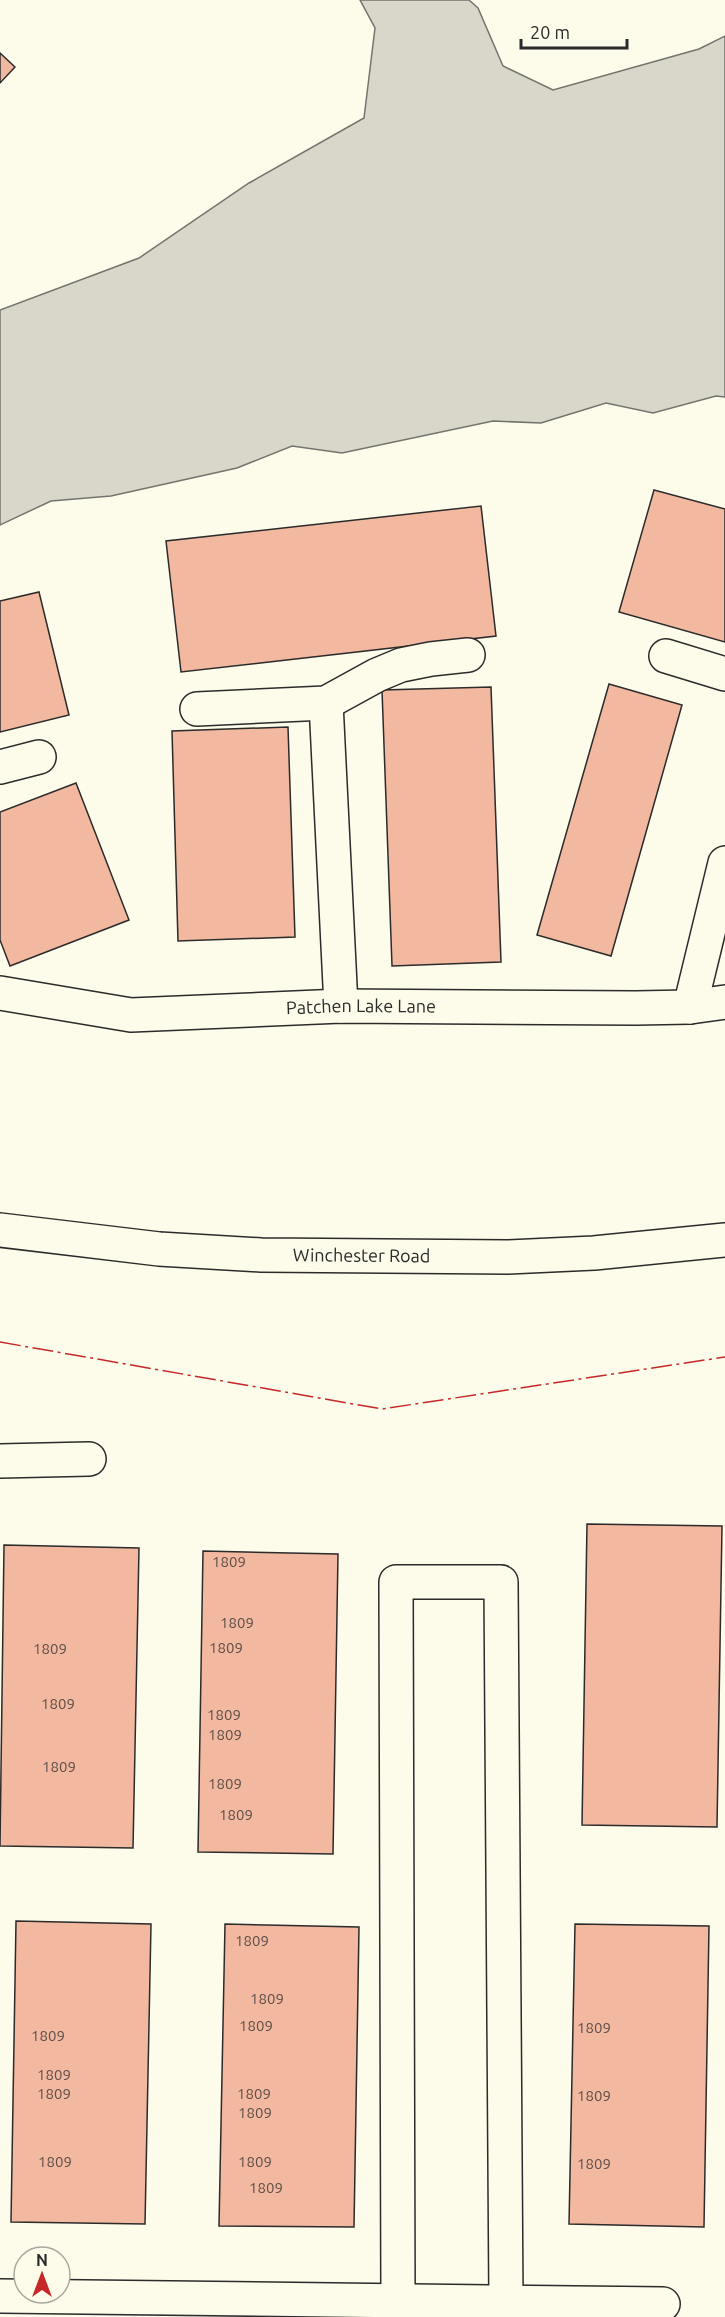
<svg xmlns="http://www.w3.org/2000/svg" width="725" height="2317" font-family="Ubuntu,sans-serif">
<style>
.water{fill:#d8d7c9;stroke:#74746e;stroke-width:1.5}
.building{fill:#f2b8a0;stroke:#2b2b2b;stroke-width:1.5}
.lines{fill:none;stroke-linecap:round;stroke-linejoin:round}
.minor-casing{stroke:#2b2b2b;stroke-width:36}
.highway-casing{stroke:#2b2b2b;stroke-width:36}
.minor{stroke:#fdfbea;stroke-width:33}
.highway{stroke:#fdfbea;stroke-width:33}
.power{stroke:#c62828;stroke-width:1.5;stroke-dasharray:21 4.5 3 4.5;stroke-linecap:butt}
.labels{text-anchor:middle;stroke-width:4.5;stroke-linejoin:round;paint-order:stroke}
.number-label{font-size:15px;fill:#5d4e48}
.street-label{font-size:18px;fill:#2b2b2b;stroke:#fdfbea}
</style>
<rect width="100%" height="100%" fill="#fdfbea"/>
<polygon class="water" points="360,0 469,0 478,8 503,66 553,90 699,49 725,36 725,397 716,396 653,413 606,403 541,423 493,421 342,453 292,446 237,468 111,496 51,501 0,525 0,310 139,258 249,183 364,118 375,28"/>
<g class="building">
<polygon points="0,53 15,67 0,83"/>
<polygon points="654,490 725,509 725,642 619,612"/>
<polygon points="481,506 496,636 181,672 166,541"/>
<polygon points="39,592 69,715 0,732 0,601"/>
<polygon points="609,684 682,705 611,956 537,935"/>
<polygon points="491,687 501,962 392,966 382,690"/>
<polygon points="288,727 295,937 178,941 172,731"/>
<polygon points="76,783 129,920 10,966 0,940 0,812"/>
<polygon points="587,1524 722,1526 717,1827 582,1825"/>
<polygon points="4,1545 139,1548 133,1848 0,1846"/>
<polygon points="203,1551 338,1554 333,1854 198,1852"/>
<polygon points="16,1921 151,1924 145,2224 11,2222"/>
<polygon points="225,1924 359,1927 354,2227 219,2226"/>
<polygon points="575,1924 709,1926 704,2227 569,2224"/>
</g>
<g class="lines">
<defs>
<g id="minor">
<polyline points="666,656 725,674"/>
<polyline points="326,703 341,1006"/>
<polyline points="197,709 326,703 377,675 401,665 431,659 468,655"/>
<polyline points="0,767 39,757"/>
<path id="s1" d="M0,993L131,1015L341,1006L636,1008L690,1007L725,1002"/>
<polyline points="690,1007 725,863"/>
<polyline points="0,1461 89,1459"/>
<polyline points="0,2296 663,2304"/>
<polyline points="398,2301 396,1582 501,1582 506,2302"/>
</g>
<g id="highway">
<path id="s2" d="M0,1230L159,1249L261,1255L508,1257L594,1253L725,1240"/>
</g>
</defs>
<use href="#minor" class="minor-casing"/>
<use href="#highway" class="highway-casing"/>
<use href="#minor" class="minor"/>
<use href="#highway" class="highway"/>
<polyline class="power" points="0,1342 382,1409 725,1357"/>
</g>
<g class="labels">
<g class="number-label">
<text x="229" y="1567">1809</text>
<text x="237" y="1628">1809</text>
<text x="226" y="1653">1809</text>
<text x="50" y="1654">1809</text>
<text x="58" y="1709">1809</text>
<text x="224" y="1720">1809</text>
<text x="225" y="1740">1809</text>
<text x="59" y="1772">1809</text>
<text x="225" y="1789">1809</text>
<text x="236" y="1820">1809</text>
<text x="252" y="1946">1809</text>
<text x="267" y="2004">1809</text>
<text x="256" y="2031">1809</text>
<text x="594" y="2033">1809</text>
<text x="48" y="2041">1809</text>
<text x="54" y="2080">1809</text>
<text x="54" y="2099">1809</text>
<text x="254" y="2099">1809</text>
<text x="594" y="2101">1809</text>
<text x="255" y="2118">1809</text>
<text x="55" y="2167">1809</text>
<text x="255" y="2167">1809</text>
<text x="594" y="2169">1809</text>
<text x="266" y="2193">1809</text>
</g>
<g class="street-label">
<text dy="6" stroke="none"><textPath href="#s1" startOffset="363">Patchen Lake Lane</textPath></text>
<text dy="6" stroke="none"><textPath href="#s2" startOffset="363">Winchester Road</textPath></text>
</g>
</g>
<g transform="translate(42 2275)"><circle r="28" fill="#fdfbea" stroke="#a9a89e" stroke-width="1.5"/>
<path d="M0-4.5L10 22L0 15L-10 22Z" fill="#c62828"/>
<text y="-9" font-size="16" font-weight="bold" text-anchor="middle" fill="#2b2b2b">N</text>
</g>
<path d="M521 39v9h106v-9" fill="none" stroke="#2b2b2b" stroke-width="3"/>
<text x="530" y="39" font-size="18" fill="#2b2b2b" stroke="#fdfbea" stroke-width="4.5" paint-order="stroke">20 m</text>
</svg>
